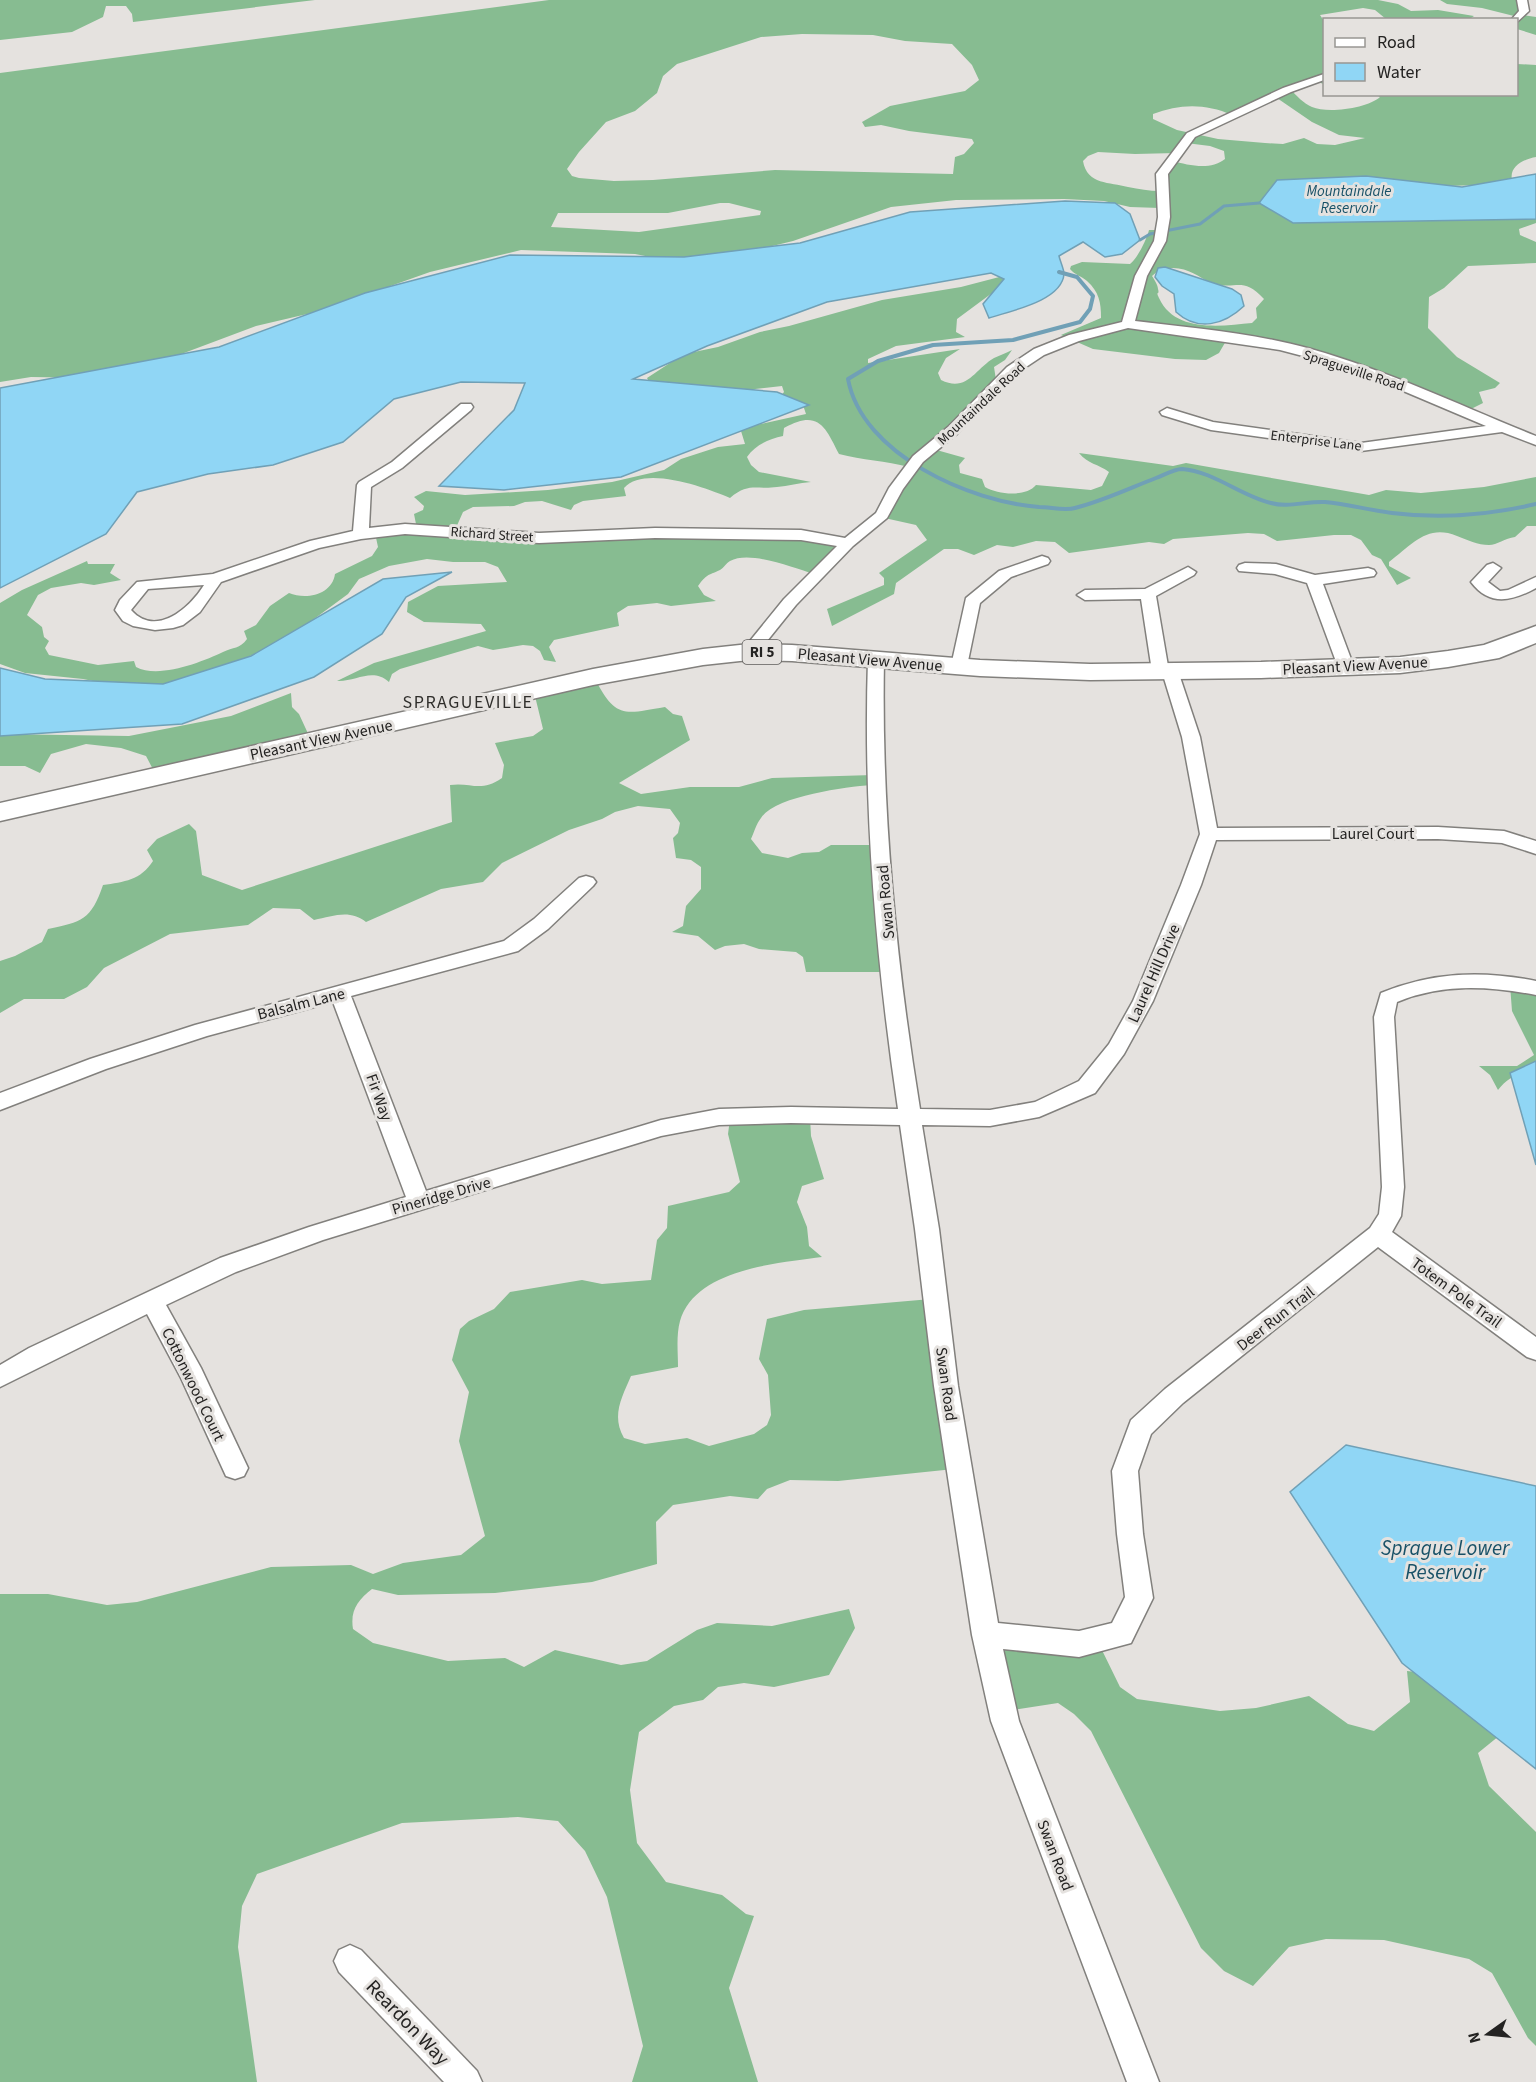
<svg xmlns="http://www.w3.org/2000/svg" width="1536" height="2082" font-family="'Source Sans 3',sans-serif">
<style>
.forest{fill:#87bc91;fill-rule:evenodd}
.water{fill:#90d6f5;stroke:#70a0b6;stroke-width:1.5}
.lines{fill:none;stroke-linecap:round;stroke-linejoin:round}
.stream-far1{stroke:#70a0b6;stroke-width:3}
.stream{stroke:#70a0b6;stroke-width:4}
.street-casing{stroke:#82807d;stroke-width:3}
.primary-casing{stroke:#82807d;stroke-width:3}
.street{fill:#fff;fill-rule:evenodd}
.primary{fill:#fff;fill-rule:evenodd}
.labels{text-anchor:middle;stroke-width:6;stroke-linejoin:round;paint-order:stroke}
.far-street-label{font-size:14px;fill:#242322;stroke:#e5e2df}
.far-water-label{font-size:15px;font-style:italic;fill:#185167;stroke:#e5e2df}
.shield{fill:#e5e2df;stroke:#5e5c5b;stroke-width:1.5}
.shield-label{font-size:15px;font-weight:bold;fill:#242322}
.street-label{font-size:16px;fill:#242322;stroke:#e5e2df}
.neighbourhood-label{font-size:18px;letter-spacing:1.5px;fill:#2f2e2b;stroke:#e5e2df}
.near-street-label{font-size:20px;fill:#242322;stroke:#e5e2df}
.near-water-label{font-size:21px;font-style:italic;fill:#185167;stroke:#e5e2df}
</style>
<rect width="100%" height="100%" fill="#e5e2df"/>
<g class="forest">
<polygon points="0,0 315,0 133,22 132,14 126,6 106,6 103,17 72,32 0,40"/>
<path d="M549,0H1378L1398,4L1411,11L1438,10L1474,16L1468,20L1386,19L1375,10L1363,8L1320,15L1324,21V84L1314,81L1290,89C1296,95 1304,104 1312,107C1328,114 1368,108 1380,97L1376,95L1516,94L1517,64L1536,65V157C1524,159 1509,166 1512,180L1480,185L1447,186L1536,214V223L1519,229L1520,235L1536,242V263L1468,266L1444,288L1429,297L1428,328L1457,357L1500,383L1495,388L1479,392L1483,403L1465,412L1324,357L1226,341L1219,353L1206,360L1175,359L1093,349L1061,335L1101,318C1101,302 1099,292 1087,281C1081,276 1075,275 1070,269L1071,266L1082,262L1130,264C1137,259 1147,239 1149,230H1158L1160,208L1130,207L1104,201L1064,199L956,200L891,207L793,241L760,249L666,260L635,254L521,250L430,272L320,311L256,326L144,368L93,378L31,377L0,382V73ZM802,34L873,35L905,41L952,44L972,65L979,80L965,91L890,106L862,122L865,127L881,125L909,131L972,139L974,143L964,154L955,157L953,174L775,170L653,180L614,181L579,178L572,176L567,169L579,152L606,122L635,111L657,93L663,76L677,64L761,37ZM1274,96L1312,122L1339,135L1365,138L1335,145L1317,144L1304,138L1283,144L1265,143L1218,139L1177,130L1153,119V114C1179,104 1205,103 1232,115ZM1186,143L1210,146L1224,151L1225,159C1210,171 1189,165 1172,161L1160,191C1149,191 1139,189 1128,187C1110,182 1087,185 1083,161L1088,156L1098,152L1135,154L1176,153ZM720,203H729L761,211L760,215L639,232L551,227L558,213H668ZM1173,268C1189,268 1198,277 1212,283C1236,291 1242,275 1264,299L1256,308L1257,318L1252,323C1221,326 1175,333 1159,298C1155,290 1160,296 1158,289C1158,285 1154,279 1152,276L1159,270Z"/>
<polygon points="1440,0 1521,0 1522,15 1536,17 1536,35 1517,29 1518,17 1482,8 1447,4"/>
<path d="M1007,275V282L957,319L956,332L965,337L896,346L868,359V363L960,349L946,358L938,373L941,380C967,393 975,369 994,358C1000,355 1007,353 1012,350L1005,360L994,367L996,380L933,449L965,458L959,465L960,473L982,479L985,487C999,495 1026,497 1036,485L1091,490L1102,486L1109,472C1098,464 1088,464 1079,453L1173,466L1186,463L1369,495L1386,490L1421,493L1484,487L1536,477V526H1527L1515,537C1505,538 1497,545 1489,545C1478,545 1467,540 1457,536C1427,524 1413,544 1389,562V566L1411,578L1397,585L1381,559L1372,555L1361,540L1351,535H1334L1277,541L1264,534L1248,533L1173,539L1164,544L1149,542L1069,553L1055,542L1036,541L1013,547L997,545L974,555L958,549H944L896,583L894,594L832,626L827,609L884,585V578L879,573L927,540L916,525L880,517L909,467C886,461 862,460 839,454C825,426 818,409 784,428L783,436C769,439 755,445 747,457L751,465L759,472L811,482C799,483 788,486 777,487C756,490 749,482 730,498C706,488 645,465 624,488L626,496L583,501L574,505L571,510L542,501L525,502L514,506L473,507L463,512L455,530L514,536L794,535L844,543L814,574C794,568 750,550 730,561C726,563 724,568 720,570C707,576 707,574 698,586L704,595L716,601L671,606L657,603L628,606L617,613L619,626L554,640L549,647L556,662L544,660L540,651L533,646L523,645L493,650L478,646L400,669L392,674L389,682C372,667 356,682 337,681L374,663L486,631L481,624L424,622L407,612L408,602L438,586L507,582L498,567L485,562H453L427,559L389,566L359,579L348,594L295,633L229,667L160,687L103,683L83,679L25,673L0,664V603L22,590L87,561L88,564H115L110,573L121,580L94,585L81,583L51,588L38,595L27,615L42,627L44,637L49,641L45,648L49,655L98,665L134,661L136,667C159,679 202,662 223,652C233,647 240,649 247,639L244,631L256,625L270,606L289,593C306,600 332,595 335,574L372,556L378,547L375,533L417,529L414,514L423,510L424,506L414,497L426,491L465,495L548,490L612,482L664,470L681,459L718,447L745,444L741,431L747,427L806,414L803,405L780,397L784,392L782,386L685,397L655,393L647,378L673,361L694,352L718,347L760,332L789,326L882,300L961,287Z"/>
<path d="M595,679C616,719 624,714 665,707L673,714L682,716L690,740L619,783L641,794L690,787H739L772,778L873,775L871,785C846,787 775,796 761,818C756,824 754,833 751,839L762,853L788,858L802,853L819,852L831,845H877L886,972H806L803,957L796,952L759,949L744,944L725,946L715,950L698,936L672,932L683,926L686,906L701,889V867L691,860L676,858L673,838L678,833L680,823L670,809L638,806L615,812L602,819L569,830L502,863L483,882L441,889L366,922C350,909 333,916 314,920L300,909L273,908L248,925L170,934L104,968L87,987L64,999H24L0,1013V961L15,956L42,942L48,929C82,922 91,920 103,885C124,882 141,880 153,861L147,850L157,839L189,824L196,831L202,875L242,890L452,822L450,785C472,782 480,793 502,778L504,765L495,743L533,736L543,729L534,692Z"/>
<polygon points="291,693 292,707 299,714 311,740 157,777 146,756 121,748 86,744 51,754 40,773 25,766 0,766 0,734 129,736 231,716"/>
<path d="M1510,985L1536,989V1068C1522,1071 1507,1078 1498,1090L1490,1075L1479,1066H1517L1534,1055L1512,1011Z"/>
<path d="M810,1117L811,1136L824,1179L802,1186L797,1202L807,1227L809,1246L822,1257C778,1263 695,1269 680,1321C676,1335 678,1353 678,1367L631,1376C622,1397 611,1416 624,1438L645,1444L687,1438L709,1446L754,1434L767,1425L771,1415L768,1375L759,1359L767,1319L804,1310L931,1299L954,1469L838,1481L790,1480L767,1489L758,1499L730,1496L673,1505L656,1522L657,1564L592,1582L495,1593L398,1595L372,1589C358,1600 350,1610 353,1629L373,1643L448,1661L505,1658L524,1667L555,1650L621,1665L647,1661L697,1630L717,1623L772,1626L849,1609L855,1628L829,1675L774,1687L744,1683L718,1687L703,1700L674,1706L639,1732L630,1790L637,1843L666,1882L722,1895L746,1914L754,1916L729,1988L758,2082H632L643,2046L607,1897L585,1851L558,1821L518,1817L402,1823L257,1874L242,1906L238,1947L257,2082H0V1594H48L107,1605L137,1602L271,1567L351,1565L373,1574L403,1563L461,1555L485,1536L459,1441L469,1392L452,1360L460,1329L469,1321L494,1309L510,1292L582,1280L602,1284L651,1280L657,1240L667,1228L668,1206L729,1192L740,1182L728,1134L730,1119Z"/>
<polygon points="992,1637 1098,1642 1120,1687 1137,1699 1220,1711 1256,1708 1309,1696 1348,1724 1374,1731 1410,1702 1407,1671 1443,1675 1510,1727 1478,1753 1489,1786 1536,1832 1536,2046 1528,2038 1492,1973 1469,1959 1384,1940 1326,1939 1289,1947 1253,1986 1224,1971 1201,1948 1091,1731 1074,1714 1058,1703 1000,1712"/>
</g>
<g class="water">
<polygon points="1536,174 1536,219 1293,223 1259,203 1277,180 1366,176 1462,187"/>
<path d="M1065,201L1115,203L1130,214L1140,240L1122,254L1105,257L1083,242L1059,256C1060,261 1064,269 1064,274C1062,301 1010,311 989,318L983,304L1004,279L991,273L827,302L707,346L633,379L777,392L809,405L621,477L504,490L439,486L514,410L525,383L461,382L394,399L343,442L273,465L208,474L137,492L106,534L0,588V388L219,347L365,293L510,255L684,257L800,243L910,212Z"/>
<path d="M1165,267L1232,289L1241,295L1244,306C1224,325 1198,332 1176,312L1174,294L1162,286L1155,277L1158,268Z"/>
<polygon points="452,572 406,597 382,634 314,677 182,724 0,736 0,668 45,679 163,684 251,656 383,579"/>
<polygon points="1536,1061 1536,1165 1510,1073"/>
<polygon points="1346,1445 1536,1486 1536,1769 1402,1663 1290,1492"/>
</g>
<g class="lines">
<polyline class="stream-far1" points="1140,240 1150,234 1200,224 1224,206 1259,203"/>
<path class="stream" d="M1059,272L1077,277L1093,296L1090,309L1080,322L1013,340L933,345L878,361L848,379C862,455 971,502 1039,507C1050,507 1065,511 1075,508C1103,501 1130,488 1156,478C1164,475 1174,469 1182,469C1213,471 1241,496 1271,503C1288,508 1307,501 1325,502C1347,504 1369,510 1392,513C1440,519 1489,515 1536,504"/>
<defs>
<g id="street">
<polygon points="1517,0 1527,0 1529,11 1516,23 1516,20 1511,20 1519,11"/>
<path d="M1324,74V80L1291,92L1195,137L1168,174L1170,217L1166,241L1147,276L1135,321C1194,328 1254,333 1311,349C1389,371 1461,406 1536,436V445L1502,432L1361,451L1211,430L1162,415L1160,412L1167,408L1213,422L1361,443L1486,426L1375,379L1322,361L1280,350L1128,328L1079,341L1044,355L1017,373L958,433L923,462L903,489L887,518L853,546L796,605L755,656L749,657L741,652L784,599L837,546L801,540L655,538L539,543L405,534L361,539L319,548L221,582L200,612L183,625L173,628L155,630L133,626L123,621L115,610L120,600L137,582L213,574L310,541L353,531L357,485L359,482L392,462L461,404H471L473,407L471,410L402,468L371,487L369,528L405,524L539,533L655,528L801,530L845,538L876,513L889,488L913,456L948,427L1007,367L1034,349L1069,335L1122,322L1135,276L1154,241L1158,217L1156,174L1187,133L1283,88ZM204,585C190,608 156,638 131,610L148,589Z"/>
<polygon points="1042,556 1048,558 1050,561 1048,564 1011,577 980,603 967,666 965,670 953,670 951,666 966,598 999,571"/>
<polygon points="1245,563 1276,564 1315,575 1368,568 1374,570 1376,573 1374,576 1323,584 1354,667 1352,671 1340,671 1338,667 1307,583 1275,574 1239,571 1237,568 1239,565"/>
<path d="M1493,563L1501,568L1488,582L1500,591L1508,590L1536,577V588C1512,601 1490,607 1471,582L1487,565Z"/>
<path d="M1188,567L1196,572L1194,575L1156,596L1168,666L1176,667L1178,671L1200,737L1217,828L1438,827L1504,831L1536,841V854L1502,843L1438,839L1216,840L1201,885L1153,1001L1124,1054L1095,1093L1039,1117L990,1126L922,1125L939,1229L958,1386L998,1623L1079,1631L1112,1623L1125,1597L1117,1534L1112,1471L1131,1420L1165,1389L1370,1228L1379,1214L1382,1187L1374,1017L1381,993C1432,972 1482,970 1536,981V995C1489,986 1442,983 1397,1002L1394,1017L1404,1187L1401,1216L1392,1232L1536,1337V1360L1527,1357L1378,1247L1183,1403L1151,1434L1138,1471L1143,1534L1153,1598L1131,1643L1079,1657L1003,1649L1019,1721L1159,2082H1127L991,1721L972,1635L934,1386L915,1229L900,1125L791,1123L719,1125L661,1136L323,1240L236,1272L166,1305L201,1368L248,1468L244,1476L235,1479L226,1476L181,1378L147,1314L0,1387V1365L29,1348L220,1258L309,1227L406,1197L333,1002L207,1036L106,1069L0,1110V1093L90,1059L195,1025L504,941L534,919L579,878L586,876L593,878L596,882L593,886L548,929L518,951L351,996L426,1191L661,1120L719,1109L791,1107L898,1109C876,960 863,809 868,659L876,654L884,659C881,809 896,961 920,1109L990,1110L1035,1102L1079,1081L1109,1044L1133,1001L1181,885L1200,834L1182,737L1163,675H1154L1152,671L1141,599L1085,600L1077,595L1085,590L1145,589Z"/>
<polygon points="350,1945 361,1950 477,2071 482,2082 444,2082 339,1972 334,1961 339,1950"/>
</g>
<polygon id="primary" points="1536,626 1536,643 1499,658 1448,667 1400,673 1261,678 1090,680 980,676 792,661 749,660 703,665 593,685 0,821 0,803 593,669 703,649 749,644 792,645 980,660 1090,664 1261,662 1400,657 1448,651 1484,645"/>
</defs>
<use href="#street" class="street-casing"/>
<use href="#primary" class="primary-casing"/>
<use href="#street" class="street"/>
<use href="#primary" class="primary"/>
</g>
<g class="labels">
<g class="far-street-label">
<text transform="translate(1354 370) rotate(18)" y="5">Spragueville Road</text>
<text transform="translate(981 403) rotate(-43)" y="5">Mountaindale Road</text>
<text transform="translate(1316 440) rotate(7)" y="5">Enterprise Lane</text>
<text transform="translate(492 534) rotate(4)" y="5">Richard Street</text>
</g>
<g class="far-water-label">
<text x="1349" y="196">Mountaindale<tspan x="1349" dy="17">Reservoir</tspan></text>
</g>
<rect class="shield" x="742.5" y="640" width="39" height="24" rx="4.5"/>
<g class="shield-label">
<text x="762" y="657">RI 5</text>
</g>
<g class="street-label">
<text transform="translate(870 659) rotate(5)" y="6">Pleasant View Avenue</text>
<text transform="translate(1355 665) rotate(-3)" y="6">Pleasant View Avenue</text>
<text transform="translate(321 739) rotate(-12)" y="6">Pleasant View Avenue</text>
<text x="1373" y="839">Laurel Court</text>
<text transform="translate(885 902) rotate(-95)" y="6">Swan Road</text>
<text transform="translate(1153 973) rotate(-66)" y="6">Laurel Hill Drive</text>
<text transform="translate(301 1003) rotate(-14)" y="6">Balsalm Lane</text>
<text transform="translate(380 1097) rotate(70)" y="6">Fir Way</text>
<text transform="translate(441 1195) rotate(-16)" y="6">Pineridge Drive</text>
<text transform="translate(1457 1292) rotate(36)" y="6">Totem Pole Trail</text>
<text transform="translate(1275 1318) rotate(-38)" y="6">Deer Run Trail</text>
<text transform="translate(194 1384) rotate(64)" y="6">Cottonwood Court</text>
<text transform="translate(947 1384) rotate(82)" y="6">Swan Road</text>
<text transform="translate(1056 1855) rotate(69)" y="6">Swan Road</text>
</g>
<g class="neighbourhood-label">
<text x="468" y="708">SPRAGUEVILLE</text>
</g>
<g class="near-street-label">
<text transform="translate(408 2022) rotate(46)" y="7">Reardon Way</text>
</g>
<g class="near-water-label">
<text x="1445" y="1555">Sprague Lower<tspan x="1445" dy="24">Reservoir</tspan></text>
</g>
</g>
<rect x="1323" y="18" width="195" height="78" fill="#e5e2df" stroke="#989693" stroke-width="1.5"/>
<rect x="1335" y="38" width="30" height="9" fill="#ffffff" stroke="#989693" stroke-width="1.5"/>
<text x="1377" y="48" font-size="18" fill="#242322">Road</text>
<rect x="1335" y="63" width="30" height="18" fill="#90d6f5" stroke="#989693" stroke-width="1.5"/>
<text x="1377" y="78" font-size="18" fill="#242322">Water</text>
<g transform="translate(1488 2034) rotate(255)" stroke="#e5e2df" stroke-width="4.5" paint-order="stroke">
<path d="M0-4.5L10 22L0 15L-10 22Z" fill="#242322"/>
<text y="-9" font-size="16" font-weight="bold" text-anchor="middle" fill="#242322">N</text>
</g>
</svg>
